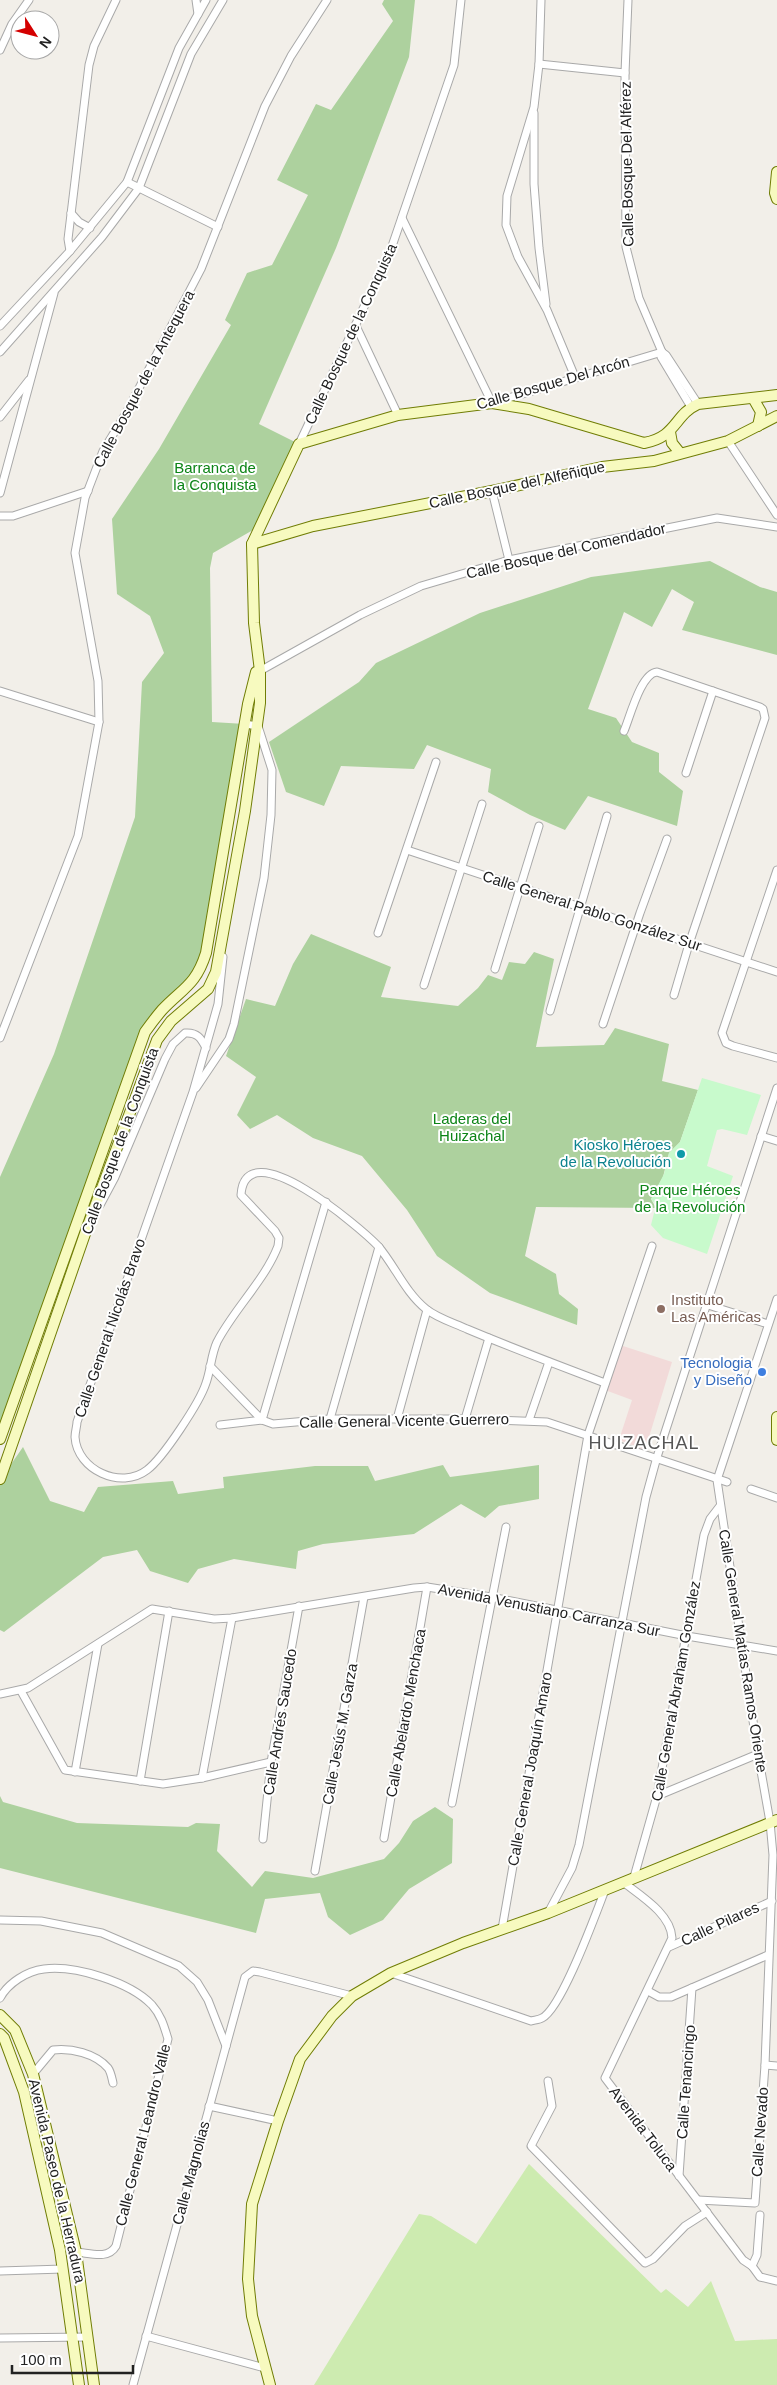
<svg xmlns="http://www.w3.org/2000/svg" width="777" height="2385" font-family="Arial,sans-serif">
<style>
.commercial{fill:#f2dad9}
.grass{fill:#cdebb0}
.forest{fill:#add19e}
.park{fill:#c8facc}
.lines{fill:none;stroke-linecap:round;stroke-linejoin:round}
.minor-casing{stroke:#a9a9a9;stroke-width:9}
.secondary-casing{stroke:#707d05;stroke-width:12}
.minor{stroke:#fff;stroke-width:7}
.secondary{stroke:#f7fabf;stroke-width:10}
.culture-dot{fill:#0f9aa8;stroke:#fff;stroke-width:2}
.education-dot{fill:#8d6e63;stroke:#fff;stroke-width:2}
.shop-dot{fill:#3f7fe0;stroke:#fff;stroke-width:2}
.labels{text-anchor:middle;stroke-width:4;stroke-linejoin:round;paint-order:stroke}
.street-label{font-size:15px;fill:#222;stroke:#fff}
.park-label{font-size:15px;fill:#0c8416;stroke:#fff}
.culture-label{font-size:15px;fill:#0d838f;stroke:#fff;text-anchor:end}
.education-label{font-size:15px;fill:#785e54;stroke:#fff;text-anchor:start}
.shop-label{font-size:15px;fill:#366cbe;stroke:#fff;text-anchor:end}
.quarter-label{font-size:18px;letter-spacing:1px;fill:#555;stroke:#fff}
</style>
<rect width="100%" height="100%" fill="#f2efe9"/>
<polygon class="commercial" points="620,1345 672,1362 645,1450 619,1440 632,1400 605,1390"/>
<polygon class="grass" points="529,2164 661,2293 666,2289 688,2307 711,2281 735,2341 777,2339 777,2385 314,2385 419,2214 431,2216 476,2244"/>
<g class="forest">
<polygon points="384,0 415,0 409,57 336,248 259,424 299,444 260,526 213,553 210,568 212,722 245,724 202,967 145,1032 0,1439 0,1177 54,1054 135,817 142,682 164,653 150,616 117,594 112,519 159,449 231,325 225,320 247,273 272,265 308,195 277,180 316,104 331,110 393,21 382,4"/>
<polygon points="710,561 760,587 777,592 777,655 682,630 694,602 672,589 652,627 624,612 588,709 616,718 632,742 659,753 659,772 683,791 677,826 588,796 565,830 530,815 488,792 491,769 427,745 414,769 341,766 324,806 286,792 269,742 359,682 376,663 480,613 591,577"/>
<polygon points="311,934 391,967 381,997 458,1006 478,988 488,975 502,980 509,962 525,964 534,952 554,959 536,1047 604,1045 615,1028 669,1044 662,1081 698,1090 680,1142 669,1153 663,1177 651,1199 656,1208 536,1207 525,1256 556,1274 559,1294 578,1309 577,1325 490,1293 437,1256 407,1210 362,1156 313,1138 277,1115 250,1129 237,1115 256,1077 226,1056 246,999 275,1006 293,964"/>
<polygon points="23,1447 50,1501 84,1512 98,1487 173,1481 178,1494 224,1488 223,1477 315,1466 368,1466 375,1481 443,1465 450,1477 539,1465 539,1499 499,1506 485,1518 461,1504 414,1534 323,1544 298,1551 296,1569 234,1559 198,1569 188,1583 150,1571 137,1550 103,1557 4,1632 0,1630 0,1480"/>
<polygon points="0,1796 3,1802 77,1823 188,1827 196,1823 220,1824 217,1851 252,1887 265,1871 313,1878 384,1859 399,1843 413,1821 435,1807 453,1819 452,1863 409,1889 383,1920 350,1935 328,1917 320,1893 265,1899 256,1933 0,1868"/>
</g>
<polygon class="park" points="702,1078 761,1095 747,1135 722,1129 717,1130 707,1166 733,1176 707,1254 663,1238 651,1225 656,1205 651,1199 664,1174 669,1153 680,1142"/>
<g class="lines">
<defs>
<g id="minor">
<polyline points="196,0 198,14"/>
<polyline points="541,0 539,64 534,107 507,196 506,225 518,257 547,310 575,377"/>
<polyline points="628,0 625,73 626,247 639,298 662,352 661,357 691,407"/>
<polyline points="0,50 12,24 29,0"/>
<polyline points="539,64 625,73"/>
<polyline points="534,113 534,184 539,248 546,304"/>
<polyline points="127,182 218,227"/>
<polyline points="71,213 79,222 90,228"/>
<polyline points="402,218 492,403 662,352"/>
<polyline points="70,251 68,239 89,65 94,46 116,0"/>
<polyline points="0,326 70,251 127,182 179,48 206,0"/>
<polyline points="356,326 398,415"/>
<polyline points="0,352 102,237 139,188 191,54 223,0"/>
<polyline points="662,352 666,355 698,404"/>
<polyline points="0,417 29,380"/>
<polyline points="728,441 777,515"/>
<polyline points="299,444 390,252 454,65 461,0"/>
<polyline points="492,491 509,560"/>
<polyline points="0,493 54,293"/>
<polyline points="0,516 13,516 88,491"/>
<polyline points="258,672 360,615 421,586 509,560 717,518 777,527"/>
<polyline points="0,691 99,722"/>
<path d="M624,731C630,717 641,673 657,672L760,707L763,709L765,718L689,944L674,995"/>
<polyline points="686,773 713,691"/>
<polyline points="407,850 777,972"/>
<polyline points="777,870 722,1033 726,1043 733,1046 777,1058"/>
<polyline points="378,933 436,762"/>
<path d="M223,957L218,1004L193,1092L77,1422C77,1426 75,1432 75,1437C77,1470 121,1490 147,1470C163,1458 200,1402 206,1383C211,1369 211,1355 217,1342C234,1309 265,1280 278,1246L279,1238L275,1231L241,1195C245,1129 361,1228 378,1246C395,1266 405,1292 426,1309C437,1318 454,1323 467,1329C512,1348 558,1365 605,1383"/>
<polyline points="495,969 539,826"/>
<polyline points="424,985 482,804"/>
<polyline points="550,1011 607,816"/>
<polyline points="603,1024 640,913 667,839"/>
<polyline points="0,1038 78,836 99,722 98,681 75,553 85,498 103,451 126,413 201,269 265,106 291,56 327,0"/>
<polyline points="196,1088 229,1039 234,1024 264,878 271,815 272,770 258,726 245,724"/>
<polyline points="761,1136 777,1141"/>
<path d="M100,1205L115,1177L165,1059L173,1044L185,1033C197,1032 201,1038 206,1048"/>
<polyline points="705,1304 768,1324"/>
<polyline points="210,1366 262,1420 326,1202"/>
<polyline points="330,1419 379,1247"/>
<polyline points="397,1419 427,1310"/>
<polyline points="465,1419 489,1338"/>
<polyline points="529,1420 549,1362"/>
<polyline points="220,1425 262,1420 273,1424 330,1419 465,1419 547,1422 727,1482"/>
<polyline points="751,1489 777,1498"/>
<polyline points="21,1691 65,1770 163,1784 202,1778 271,1762"/>
<polyline points="0,1694 28,1688 152,1609 214,1619 232,1618 414,1588 427,1587 491,1597 687,1636 777,1651"/>
<polyline points="75,1772 98,1644"/>
<polyline points="202,1778 232,1618"/>
<polyline points="140,1781 169,1611"/>
<polyline points="657,1796 758,1754"/>
<polyline points="452,1803 506,1527"/>
<polyline points="384,1838 427,1587"/>
<polyline points="263,1839 271,1762 299,1606"/>
<polyline points="315,1871 364,1597"/>
<polyline points="634,1877 657,1796 704,1535 710,1519 720,1506"/>
<path d="M623,1882C641,1896 671,1914 672,1938L605,2078L743,2260L752,2266"/>
<polyline points="548,1913 572,1868 579,1845 646,1497 657,1457 777,1088"/>
<polyline points="0,1920 41,1921 102,1933 179,1966 197,1982 208,2000 226,2046"/>
<polyline points="502,1929 588,1435 652,1246"/>
<polyline points="669,1947 772,1901"/>
<path d="M391,1973L531,2021C534,2020 539,2020 542,2018C562,2008 596,1913 605,1890"/>
<polyline points="648,1991 659,1997 671,1997 768,1955"/>
<path d="M0,1998C8,1983 27,1971 44,1969C75,1965 130,1982 152,2005C161,2015 164,2026 168,2039L116,2246C108,2260 90,2253 76,2252"/>
<polyline points="765,2065 777,2066"/>
<path d="M33,2074L53,2050C71,2048 95,2053 108,2068C111,2072 112,2079 113,2083"/>
<polyline points="548,2081 552,2106 531,2146 645,2263 653,2259 685,2226 707,2212"/>
<polyline points="209,2106 278,2121"/>
<polyline points="679,2176 692,1988"/>
<polyline points="698,2200 755,2203 765,2065 773,1855 770,1822 758,1754 717,1480 777,1299"/>
<polyline points="752,2266 757,2255 760,2215"/>
<polyline points="752,2266 760,2277 777,2281"/>
<polyline points="0,2271 63,2269"/>
<polyline points="146,2336 265,2368"/>
<polyline points="0,2338 88,2337"/>
<polyline points="133,2385 245,1977 253,1971 260,1972 352,1996"/>
</g>
<g id="secondary">
<polyline points="777,172 775,193 777,199"/>
<polyline points="753,398 761,412 758,426"/>
<polyline points="670,432 672,443 680,453"/>
<polyline points="252,544 313,526 492,491 602,467 654,461 728,441 777,416"/>
<polyline points="777,1417 777,1440"/>
<path d="M0,1439L145,1032C150,1025 156,1017 162,1010C183,988 196,985 206,953L248,704L256,672"/>
<path d="M0,1479L87,1228L157,1040L171,1021L208,989L216,972L245,811L260,703V671L254,623L252,544L299,444L398,415L492,403L529,409L644,443C677,437 674,415 698,404L777,395"/>
<polyline points="0,2015 15,2030 33,2074 76,2252 94,2385"/>
<polyline points="0,2034 4,2038 24,2092 60,2250 79,2385"/>
<polyline points="270,2385 252,2316 248,2279 252,2204 278,2121 300,2059 332,2016 352,1996 391,1973 463,1943 548,1913 777,1820"/>
</g>
</defs>
<use href="#minor" class="minor-casing"/>
<use href="#secondary" class="secondary-casing"/>
<use href="#minor" class="minor"/>
<use href="#secondary" class="secondary"/>
</g>
<circle class="culture-dot" cx="681" cy="1154" r="5"/>
<circle class="education-dot" cx="661" cy="1309" r="5"/>
<circle class="shop-dot" cx="762" cy="1372" r="5"/>
<g class="labels">
<g class="street-label">
<text transform="translate(627 164) rotate(-91)" y="5">Calle Bosque Del Alférez</text>
<text transform="translate(351 334) rotate(-65)" y="5">Calle Bosque de la Conquista</text>
<text transform="translate(144 379) rotate(-62)" y="5">Calle Bosque de la Antequera</text>
<text transform="translate(553 383) rotate(-16)" y="5">Calle Bosque Del Arcón</text>
<text transform="translate(517 485) rotate(-12)" y="5">Calle Bosque del Alfeñique</text>
<text transform="translate(566 551) rotate(-13)" y="5">Calle Bosque del Comendador</text>
<text transform="translate(592 911) rotate(18)" y="5">Calle General Pablo González Sur</text>
<text transform="translate(120 1141) rotate(-70)" y="5">Calle Bosque de la Conquista</text>
<text transform="translate(110 1328) rotate(-71)" y="5">Calle General Nicolás Bravo</text>
<text transform="translate(404 1421) rotate(-1)" y="5">Calle General Vicente Guerrero</text>
<text transform="translate(549 1610) rotate(11)" y="5">Avenida Venustiano Carranza Sur</text>
<text transform="translate(743 1651) rotate(81)" y="5">Calle General Matías Ramos Oriente</text>
<text transform="translate(676 1691) rotate(-80)" y="5">Calle General Abraham González</text>
<text transform="translate(406 1713) rotate(-80)" y="5">Calle Abelardo Menchaca</text>
<text transform="translate(280 1722) rotate(-81)" y="5">Calle Andrés Saucedo</text>
<text transform="translate(340 1734) rotate(-80)" y="5">Calle Jesús M. Garza</text>
<text transform="translate(530 1769) rotate(-80)" y="5">Calle General Joaquín Amaro</text>
<text transform="translate(720 1924) rotate(-25)" y="5">Calle Pilares</text>
<text transform="translate(686 2082) rotate(-86)" y="5">Calle Tenancingo</text>
<text transform="translate(643 2129) rotate(53)" y="5">Avenida Toluca</text>
<text transform="translate(760 2132) rotate(-86)" y="5">Calle Nevado</text>
<text transform="translate(143 2135) rotate(-76)" y="5">Calle General Leandro Valle</text>
<text transform="translate(191 2173) rotate(-75)" y="5">Calle Magnolias</text>
<text transform="translate(57 2181) rotate(77)" y="5">Avenida Paseo de la Herradura</text>
</g>
<g class="park-label">
<text x="215" y="473">Barranca de<tspan x="215" dy="17">la Conquista</tspan></text>
<text x="472" y="1124">Laderas del<tspan x="472" dy="17">Huizachal</tspan></text>
<text x="690" y="1195">Parque Héroes<tspan x="690" dy="17">de la Revolución</tspan></text>
</g>
<g class="culture-label">
<text x="671" y="1150">Kiosko Héroes<tspan x="671" dy="17">de la Revolución</tspan></text>
</g>
<g class="education-label">
<text x="671" y="1305">Instituto<tspan x="671" dy="17">Las Américas</tspan></text>
</g>
<g class="shop-label">
<text x="752" y="1368">Tecnologia<tspan x="752" dy="17">y Diseño</tspan></text>
</g>
<g class="quarter-label">
<text x="644" y="1449">HUIZACHAL</text>
</g>
</g>
<g transform="translate(35 35) rotate(126)"><circle r="24" fill="#ffffff" stroke="#a7a7a7"/>
<path d="M0-4L9 19L0 12L-9 19Z" fill="#d40000"/>
<text y="-8" font-size="14" font-weight="bold" text-anchor="middle" fill="#222222">N</text>
</g>
<path d="M12 2365v8h121v-8" fill="none" stroke="#222222" stroke-width="2.5"/>
<text x="20" y="2365" font-size="15" fill="#222222" stroke="#ffffff" stroke-width="4" paint-order="stroke">100 m</text>
</svg>
